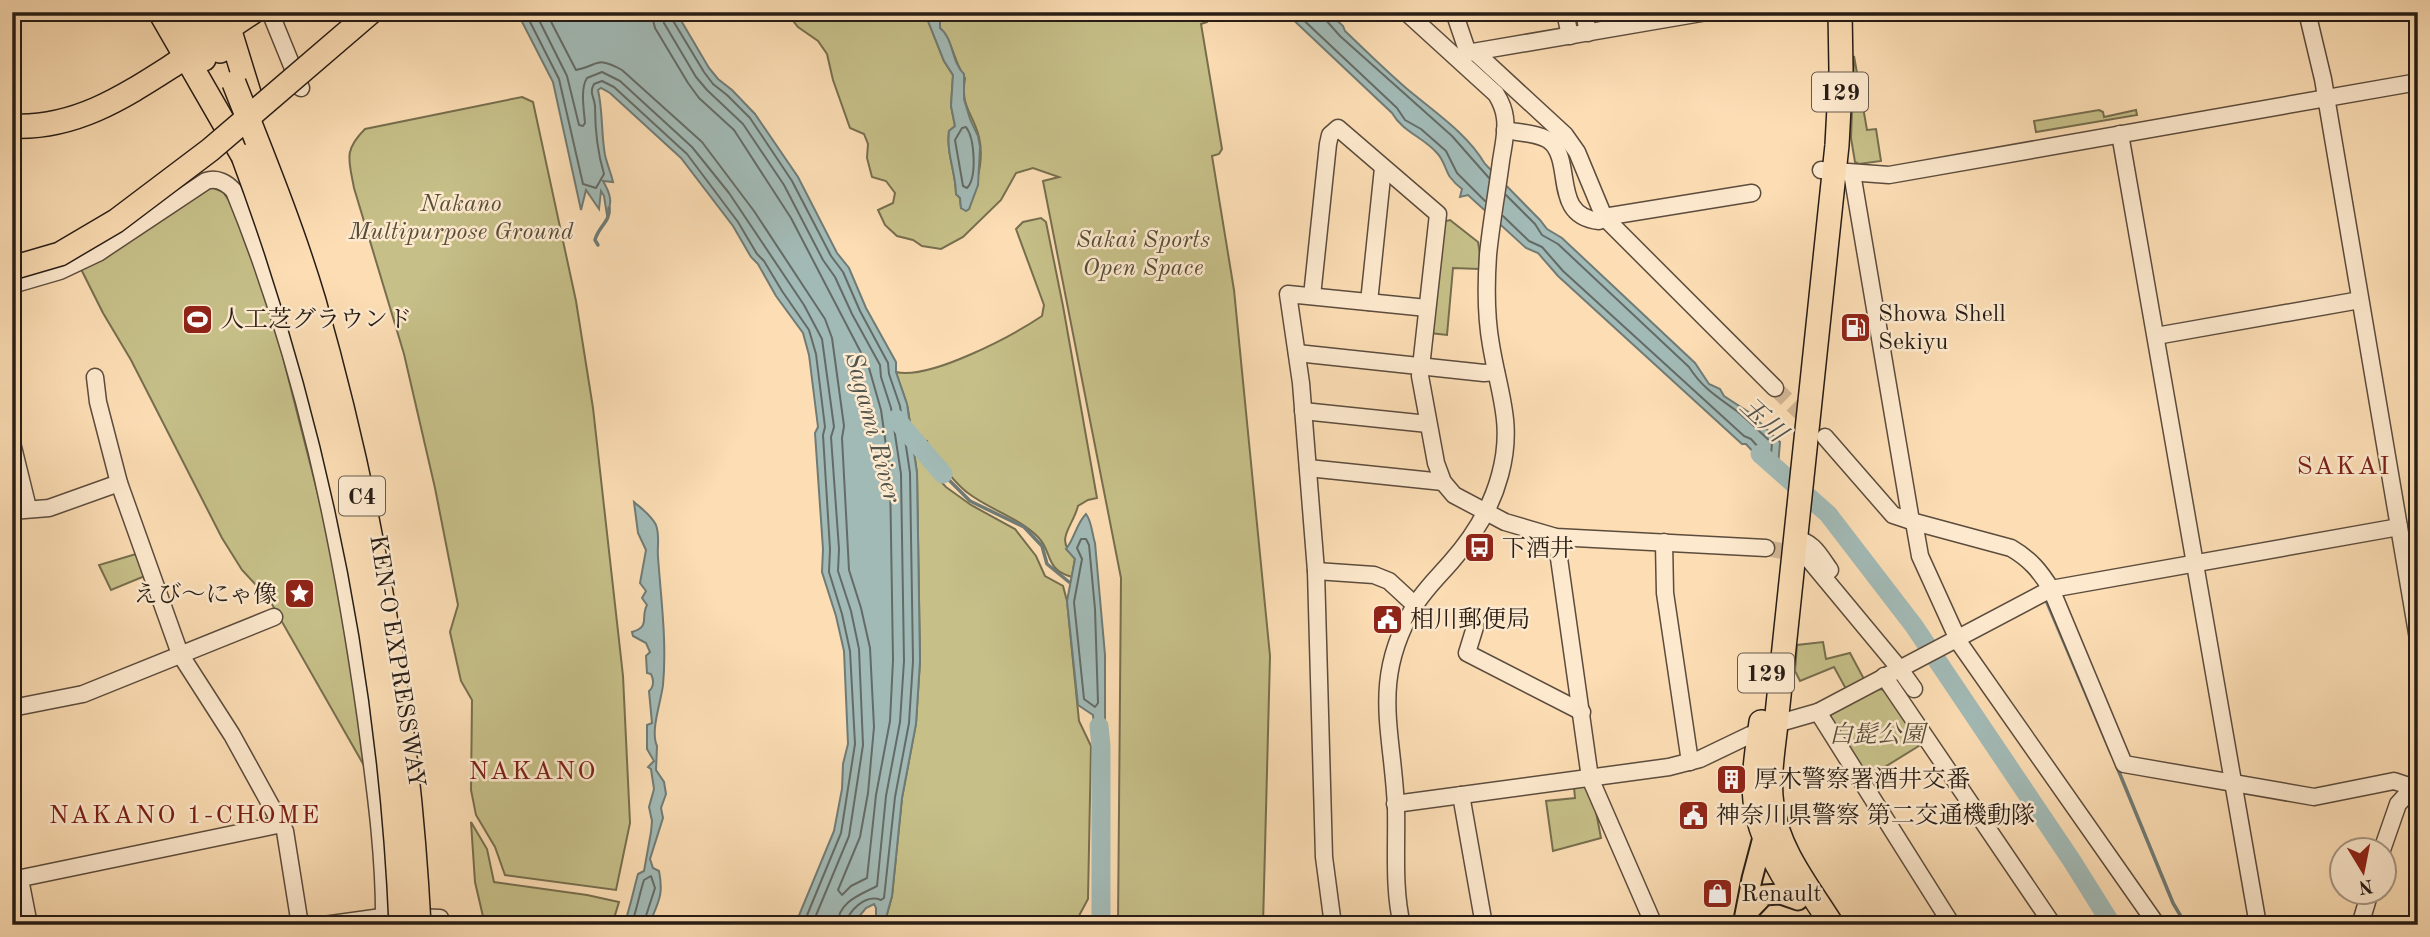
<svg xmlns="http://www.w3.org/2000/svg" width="2430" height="937" font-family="'Old Standard TT','Noto Serif JP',serif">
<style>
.green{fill:#c6bf88;stroke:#766e4e;stroke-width:2}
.water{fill:#a2bab6;stroke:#707b76;stroke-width:2}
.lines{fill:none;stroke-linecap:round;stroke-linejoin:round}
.shore{stroke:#646b66;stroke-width:2}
.stream{stroke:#707b76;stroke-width:3.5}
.river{stroke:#a2bab6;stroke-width:19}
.minor-tunnel{stroke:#d1b694;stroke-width:16;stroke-dasharray:16 8;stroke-linecap:butt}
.minor-casing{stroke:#5c4c3d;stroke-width:19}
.major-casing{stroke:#261c15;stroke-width:23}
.highway-casing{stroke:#261c15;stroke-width:26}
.minor{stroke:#fde9ce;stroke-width:16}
.major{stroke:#fcddb4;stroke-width:19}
.highway{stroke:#fcddb4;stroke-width:23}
.highway-bridge-casing{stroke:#261c15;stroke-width:26;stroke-linecap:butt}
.highway-bridge{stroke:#fcddb4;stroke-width:23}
.labels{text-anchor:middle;stroke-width:5;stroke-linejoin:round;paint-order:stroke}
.shield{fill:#fde9ce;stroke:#665a4c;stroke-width:2}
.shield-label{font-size:23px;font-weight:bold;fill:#261c15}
.park-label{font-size:24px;font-style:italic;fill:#564d38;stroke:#fde9ce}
.poi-label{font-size:24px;fill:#261c15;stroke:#fde9ce;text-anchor:start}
.street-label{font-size:24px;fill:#261c15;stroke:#fde9ce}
.water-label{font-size:26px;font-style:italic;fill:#51534d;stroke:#fde9ce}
.neighbourhood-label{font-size:26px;letter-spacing:2px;fill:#7a1f14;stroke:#fde9ce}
</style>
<rect width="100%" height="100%" fill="#fcddb4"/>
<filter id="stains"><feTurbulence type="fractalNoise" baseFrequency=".00286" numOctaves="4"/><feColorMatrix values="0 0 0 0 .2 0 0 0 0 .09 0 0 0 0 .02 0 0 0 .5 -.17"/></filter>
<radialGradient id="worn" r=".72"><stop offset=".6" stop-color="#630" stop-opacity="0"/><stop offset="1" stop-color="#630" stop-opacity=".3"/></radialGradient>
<g class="green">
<path d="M786,12H921L928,21L944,61L953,75L951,106L955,126L949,131C946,153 956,173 956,194L960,198L961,208L969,209C975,185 985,163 979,137C973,113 960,107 965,78C954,62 953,42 940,28V22L933,12H1207V22L1201,24L1222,149L1219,154L1212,156L1234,290L1270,656L1263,925H1118L1121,578L1043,181L1059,177L1033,168L1016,173L1001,200L963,237L941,249L922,246L913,240L897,236L885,225L878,210L893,203L895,193L886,181L872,177L867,158L868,144L864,134L850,128L833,80L827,54L818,41L798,27Z"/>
<polygon points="1854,56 1867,130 1876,129 1881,161 1859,164 1855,162 1851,138"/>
<path d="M522,97L533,102L576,301L593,408L623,676L630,823L616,890L505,875L495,847L476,815L471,790L472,700L461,681L450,632L458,605L435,488L404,354L354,188C349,160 343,151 365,129Z"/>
<polygon points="2099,110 2103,112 2104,117 2136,110 2137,115 2036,132 2034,121"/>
<polygon points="211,187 223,192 237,212 274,322 337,569 366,769 269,599 242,570 222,538 131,360 103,313 80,267"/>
<path d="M1041,218L1046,222L1063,306L1097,498L1088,500L1078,506C1072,529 1054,538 1075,558L1072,577C1044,569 1053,552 1038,537C1018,517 990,510 968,493C952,481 941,463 928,448L927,441C907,439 911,419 907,405C904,394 899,383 896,372C930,380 1012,336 1042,316L1044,305L1016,229L1023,222Z"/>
<polygon points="1450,220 1478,242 1480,254 1479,269 1453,268 1447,335 1430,333 1442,222"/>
<polygon points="914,452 946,487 971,505 1015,529 1036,556 1045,576 1063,586 1067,601 1079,721 1091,746 1088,899 1074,925 884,925 892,896 902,798 916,723 920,661 919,599 917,473"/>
<polygon points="136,554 145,576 111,590 99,565"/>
<polygon points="1823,642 1826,659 1850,653 1864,679 1846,689 1834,667 1800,681 1795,671 1797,645"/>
<polygon points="1879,689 1885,690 1922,744 1867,778 1830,720 1832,711"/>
<polygon points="1583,786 1588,788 1594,801 1601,838 1553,851 1546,801 1575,798 1574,787"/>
<polygon points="471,822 487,849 494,882 587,895 619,902 612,925 485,925 475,882"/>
</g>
<g class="water">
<path d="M517,12H676L709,68L718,79L732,90L755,114L798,177L837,253L849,268L866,308L896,362V372L907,404L917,473L920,661L916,724L902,798L892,896L884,925H876V908L874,904L866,908L852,925H795L834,831L842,789L843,764L848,744L844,651L836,616L822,572L823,549L815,433L818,427L809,355L803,333L776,296L758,264L751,257L733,226L681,158L610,93L601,88L598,90C603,111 601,133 605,155C607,164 611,173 613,182L603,181C610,193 613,202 607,215L604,196L601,191L599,209L586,190L581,210L553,82Z"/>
<path d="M921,12H933L940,22V28C954,39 951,62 964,74V99L970,119L978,136L980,147L978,185L969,209L966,211L961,208L960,198L956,194C956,173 946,153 949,131L955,126L951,106L953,75L944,61L928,21Z"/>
<path d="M1285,12H1328L1343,26L1345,31C1365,50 1385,70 1406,88C1433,111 1467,133 1485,164L1540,220L1547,229L1562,238L1695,363L1709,384L1720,389L1724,396L1750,413L1780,442L1777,478L1746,444H1742L1558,276L1538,253L1526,248L1468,195L1460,197L1462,189C1458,186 1453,181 1450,177C1445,169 1444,160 1437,153C1423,137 1403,132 1392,113Z"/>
<path d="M634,502C642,509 651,515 656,525C660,536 657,546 658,557C661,599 667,643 663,685C661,702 650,731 657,746L656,770L664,782L666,794L661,808L663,818L650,859L653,868L659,871C664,896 658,902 649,925H624C630,908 633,892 638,874L644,871L651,832L652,821L649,807L654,789L651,769L648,767L654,761L647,749V725L652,723L649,691C654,687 654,680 651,674L647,673L646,656L650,652L646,643L633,636L632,632C651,626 640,618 647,605L642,598L646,591L640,583L646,550L638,533Z"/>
<path d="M1086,514C1092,522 1092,534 1095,543L1105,655V752H1099L1096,748L1093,715L1078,705L1067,601L1075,559L1066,549C1075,538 1076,524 1086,514Z"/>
</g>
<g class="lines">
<g class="shore">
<path d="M525,12L559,79L583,184L596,188L604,174C597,151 595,129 595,106C594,96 589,93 594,84L602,81L614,87L687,154L738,222L757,254L764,261L782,291L809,330L816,354L825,427L823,435L830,549L829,572L842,614L850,651L855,744L841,833L803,925"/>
<path d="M535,12L567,76L579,125L583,126L585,123C584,110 580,89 587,78L602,72L620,81L692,147L729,193L804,305L822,339L834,427L831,437L839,549L838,571L851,611L859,649L863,745L849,836L812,925"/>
<path d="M546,12L576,70C598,66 596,55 622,70L702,142L754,211L825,319L832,338L844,426L842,438L849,570L861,608L870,648L874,727L868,793L860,837L838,890L842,895L851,886L867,878L876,795L890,721L893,660L890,474L881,410L869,368L791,218L734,130L699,98L688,83L655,28L651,12"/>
<path d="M662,12L664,23L696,77L707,90L743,124L784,185L823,260L835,277L852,314L880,365L881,377L891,408L901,474L904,661L900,722L886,796L877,886C860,895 839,901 837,925"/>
<path d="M670,12L672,19L704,72L713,84L727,95L750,118L792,181L831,256L843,272L860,311L888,363L889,374L900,406L910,473L913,661L909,723L895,797L884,898L881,900C866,894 848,910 846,925"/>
<polyline points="1295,12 1397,108 1405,120 1421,129 1446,151 1457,173 1485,201"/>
<polyline points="1324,12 1325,19 1340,36 1452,136 1489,178"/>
<path d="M966,127C975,139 977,178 967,188L963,186L955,140L962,128Z"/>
<path d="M1503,216L1529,241L1542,247L1563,271L1744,436L1751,439L1766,456L1771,455L1772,443C1761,433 1750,422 1738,412C1718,397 1703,389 1689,367L1558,244L1542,235L1535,224L1506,195"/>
<polygon points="1081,539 1086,539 1089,545 1095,609 1098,703 1095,707 1084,699 1074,602 1082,559 1077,548"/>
<path d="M631,925C637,910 639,895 644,880L651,876L655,888L643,925"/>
</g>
<g class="stream">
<path d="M598,245L595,240C598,227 611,221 609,208"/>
<polyline points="943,474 970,501 1024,527 1042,546 1047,564 1069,582"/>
<polyline points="2046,600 2111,753"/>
<polyline points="2117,767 2173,903 2186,925"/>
</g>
<g class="river">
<polyline points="896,419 943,474"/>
<polyline points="1760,454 1828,514 1914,626 2072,861 2112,925"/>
<polyline points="1099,726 1101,746 1101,925"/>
</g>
<g class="minor-tunnel">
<polyline points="1775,388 1811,423"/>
<polyline points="1766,548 1803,555"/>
</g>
<defs>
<g id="minor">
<polyline points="270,12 301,88"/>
<polyline points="1454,12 1468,53"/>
<polyline points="1565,12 1570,36"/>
<polyline points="1584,12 1588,33"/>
<polyline points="2307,12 2323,79 2418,639"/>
<polyline points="1475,52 1565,135 1577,152 1604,217 1775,388"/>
<polyline points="1467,53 1707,12"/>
<path d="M1505,130C1519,133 1542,133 1552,143C1573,165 1552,216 1599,221L1604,217L1752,193"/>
<polyline points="2120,134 2258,925"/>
<polyline points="1821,170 1889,175 2418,82"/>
<path d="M1852,173L1911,521L2011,548C2030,559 2040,571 2051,589L2124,764L2314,797L2394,781L2412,787"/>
<path d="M12,285L60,271L98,253L206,181C217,177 227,183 234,191C303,359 341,540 366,719C375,787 385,856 384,925"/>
<polyline points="1312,296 1328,144 1330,135 1338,128 1438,214 1420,376 1436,463 1443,482 1454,495 1505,522 1556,537 1766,548"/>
<polyline points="1369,302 1383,168"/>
<polyline points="2156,336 2360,300"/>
<polyline points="1297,353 1484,373 1496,372"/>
<polyline points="95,377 98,402 119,483"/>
<polyline points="1303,411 1428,424"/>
<polyline points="1825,437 1893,515 1911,521"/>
<polyline points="12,443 28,508"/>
<polyline points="1308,468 1443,482"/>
<polyline points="12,511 49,508 119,483 180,654 232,735 285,831 300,925"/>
<polyline points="1914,522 1920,556 1960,644 2157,925"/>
<polyline points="1556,537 1590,778 1654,925"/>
<path d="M1795,539C1813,541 1820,556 1830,570"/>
<polyline points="1664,542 1665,593 1690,762"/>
<polyline points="1806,556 1899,668 1914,689"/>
<polyline points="1316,571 1374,575 1389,581 1415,605"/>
<polyline points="1475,627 1467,653 1582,712"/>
<polyline points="1884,676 2053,925"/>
<polyline points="12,708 83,694 274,617"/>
<polyline points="1818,712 1952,925"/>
<polyline points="1776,724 1818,712 2051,589 2399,527"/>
<polyline points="1461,795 1484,925"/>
<polyline points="1395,804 1669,767 1700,759 1750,735 1759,736"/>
<polyline points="2382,850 2398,804 2418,782"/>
<polyline points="20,879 29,925"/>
<polyline points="12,880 282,824"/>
<polyline points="324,925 389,916 440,918"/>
<polyline points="1333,925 1324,857 1316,571 1301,383 1288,294 1427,308"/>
<path d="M1402,925C1393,888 1397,846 1396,808C1393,731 1370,682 1414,607C1424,590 1438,577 1451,562C1474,536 1491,509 1500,475C1514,424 1499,394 1491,345C1486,317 1486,284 1488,255C1491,224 1497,192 1501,161C1503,147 1507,132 1505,118C1504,109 1501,102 1496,94L1406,12"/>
<polyline points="2360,925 2370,892"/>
</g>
<g id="major">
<polyline points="1746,914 1764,895 1781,894 1798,900"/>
<polyline points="1743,925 1752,879 1765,830"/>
</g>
<g id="highway">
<polyline points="160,12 243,156"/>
<polyline points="183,12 204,59"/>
<polyline points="203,12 220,51"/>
<polyline points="224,12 253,106"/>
<path d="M12,126C74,129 122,98 172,66C199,48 226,30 253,12"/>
<path d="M1761,722C1758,744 1754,766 1754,788C1755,825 1772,859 1792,890"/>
<path d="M1832,925C1809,888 1777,849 1772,805C1768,779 1773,751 1776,724L1837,145L1841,70L1840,12"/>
</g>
</defs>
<use href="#minor" class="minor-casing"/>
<use href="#major" class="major-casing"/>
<use href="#highway" class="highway-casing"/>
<use href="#minor" class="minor"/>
<use href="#major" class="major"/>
<use href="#highway" class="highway"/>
<defs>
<g id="highway-bridge">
<path d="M234,83C262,154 292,227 314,301C372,505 408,713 419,925"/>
<path d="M243,156C335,403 390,661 401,925"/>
<polyline points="12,268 60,254 116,221 210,150 371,12"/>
</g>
</defs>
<use href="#highway-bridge" class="highway-bridge-casing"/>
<use href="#highway-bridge" class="highway-bridge"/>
</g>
<defs>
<symbol id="stadium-square" viewBox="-11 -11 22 22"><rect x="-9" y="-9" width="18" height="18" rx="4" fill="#8f2418" stroke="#fde9ce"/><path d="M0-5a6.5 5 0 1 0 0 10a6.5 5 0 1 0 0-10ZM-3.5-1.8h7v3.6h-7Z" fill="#fff"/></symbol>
<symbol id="fuel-square" viewBox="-11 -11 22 22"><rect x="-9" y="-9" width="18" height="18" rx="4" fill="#8f2418" stroke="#fde9ce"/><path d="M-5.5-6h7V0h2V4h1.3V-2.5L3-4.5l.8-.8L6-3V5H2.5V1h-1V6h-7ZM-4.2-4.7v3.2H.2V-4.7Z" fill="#fff"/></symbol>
<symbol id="bus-square" viewBox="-11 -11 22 22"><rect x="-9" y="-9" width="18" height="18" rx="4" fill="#8f2418" stroke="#fde9ce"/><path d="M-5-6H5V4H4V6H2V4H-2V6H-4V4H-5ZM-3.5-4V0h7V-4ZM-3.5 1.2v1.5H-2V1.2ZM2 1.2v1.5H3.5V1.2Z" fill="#fff"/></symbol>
<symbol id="sight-square" viewBox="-11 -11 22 22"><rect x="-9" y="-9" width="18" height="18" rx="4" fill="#8f2418" stroke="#fde9ce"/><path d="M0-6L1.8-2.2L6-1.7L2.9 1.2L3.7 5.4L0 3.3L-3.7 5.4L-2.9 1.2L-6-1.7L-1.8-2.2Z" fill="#fff"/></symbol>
<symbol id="civic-square" viewBox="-11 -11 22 22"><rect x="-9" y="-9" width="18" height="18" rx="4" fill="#8f2418" stroke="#fde9ce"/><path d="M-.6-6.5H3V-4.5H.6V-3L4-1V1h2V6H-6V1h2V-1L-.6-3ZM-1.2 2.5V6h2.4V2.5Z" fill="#fff"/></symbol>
<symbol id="building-square" viewBox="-11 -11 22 22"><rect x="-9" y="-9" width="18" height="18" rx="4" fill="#8f2418" stroke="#fde9ce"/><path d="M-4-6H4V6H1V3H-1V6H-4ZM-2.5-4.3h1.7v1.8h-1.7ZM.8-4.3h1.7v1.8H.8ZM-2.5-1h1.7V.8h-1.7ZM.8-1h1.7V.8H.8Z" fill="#fff"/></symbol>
<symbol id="shop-square" viewBox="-11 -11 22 22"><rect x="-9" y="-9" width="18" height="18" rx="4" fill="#8f2418" stroke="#fde9ce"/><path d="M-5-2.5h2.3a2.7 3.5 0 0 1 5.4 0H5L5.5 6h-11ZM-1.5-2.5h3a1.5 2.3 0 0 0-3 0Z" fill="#fff"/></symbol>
</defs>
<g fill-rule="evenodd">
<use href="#stadium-square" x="180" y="302" width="35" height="35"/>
<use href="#fuel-square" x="1838" y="310" width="35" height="35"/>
<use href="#bus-square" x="1462" y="530" width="35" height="35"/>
<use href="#sight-square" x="282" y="576" width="35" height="35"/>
<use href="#civic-square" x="1370" y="602" width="35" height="35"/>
<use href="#building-square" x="1714" y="762" width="35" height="35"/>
<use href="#civic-square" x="1676" y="798" width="35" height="35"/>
<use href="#shop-square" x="1700" y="876" width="35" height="35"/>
</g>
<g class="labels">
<g class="shield">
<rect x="1812" y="72.5" width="56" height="39" rx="5"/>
<rect x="339" y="476.5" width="46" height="39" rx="5"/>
<rect x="1738" y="653.5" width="56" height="39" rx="5"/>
</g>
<g class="shield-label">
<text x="1840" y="100">129</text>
<text x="362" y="504">C4</text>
<text x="1766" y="681">129</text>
</g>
<g class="park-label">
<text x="461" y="211">Nakano<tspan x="461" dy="28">Multipurpose Ground</tspan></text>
<text x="1143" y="247">Sakai Sports<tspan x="1143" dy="28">Open Space</tspan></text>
<text x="1877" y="742">白髭公園</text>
</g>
<g class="poi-label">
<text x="1878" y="321">Showa Shell<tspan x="1878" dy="28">Sekiyu</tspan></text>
<text x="220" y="327">人工芝グラウンド</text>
<text x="1502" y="556">下酒井</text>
<text x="277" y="602" text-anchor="end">えび～にゃ像</text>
<text x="1410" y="627">相川郵便局</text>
<text x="1754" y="787">厚木警察署酒井交番</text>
<text x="1716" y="823">神奈川県警察 第二交通機動隊</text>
<text x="1741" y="901">Renault</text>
</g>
<g class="street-label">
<text transform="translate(398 661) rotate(81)" y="8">KEN-O EXPRESSWAY</text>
</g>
<g class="water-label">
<text transform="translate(1764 419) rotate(43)" y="9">玉川</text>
<text transform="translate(874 427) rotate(75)" y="9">Sagami River</text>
</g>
<g class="neighbourhood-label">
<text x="2344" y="474">SAKAI</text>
<text x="533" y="779">NAKANO</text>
<text x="185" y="823">NAKANO 1-CHOME</text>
</g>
</g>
<rect width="2430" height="937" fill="none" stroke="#fcddb4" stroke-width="42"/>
<rect x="14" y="14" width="2402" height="909" fill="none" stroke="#261c15" stroke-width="3.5"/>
<rect x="21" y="21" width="2388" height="895" fill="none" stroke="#261c15" stroke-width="2"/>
<g transform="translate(2363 871) rotate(170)"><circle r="33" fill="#fde9ce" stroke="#a79784" stroke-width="2"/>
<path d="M0-5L12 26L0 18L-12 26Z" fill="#8f2418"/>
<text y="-10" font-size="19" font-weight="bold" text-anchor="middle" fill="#261c15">N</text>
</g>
<rect width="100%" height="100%" filter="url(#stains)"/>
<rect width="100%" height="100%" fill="url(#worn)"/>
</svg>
